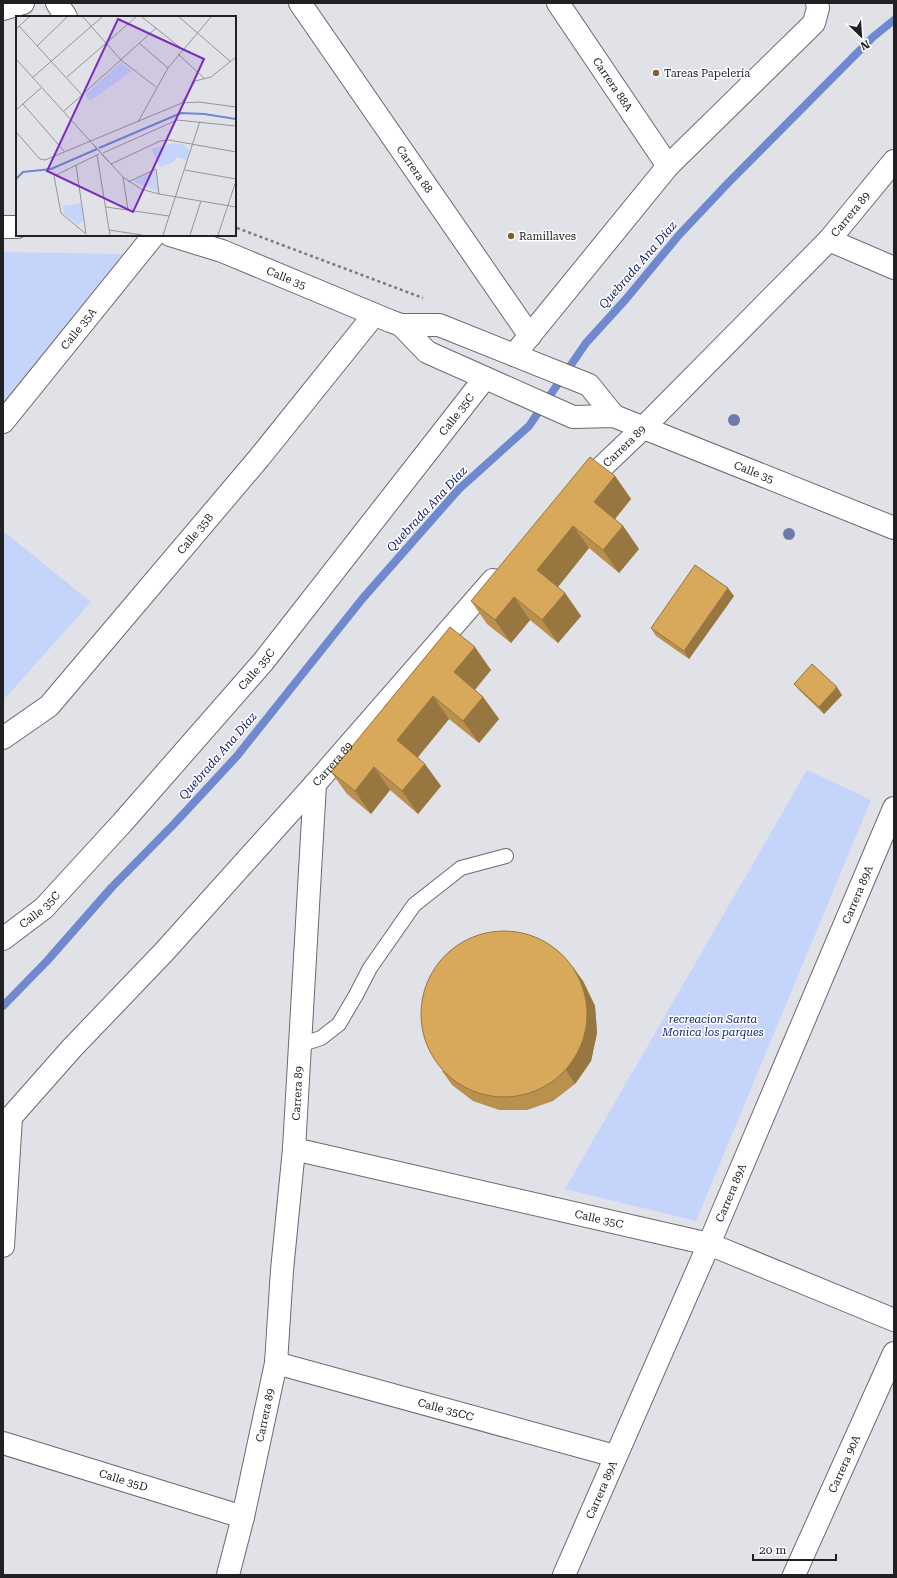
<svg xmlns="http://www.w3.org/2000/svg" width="897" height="1578" font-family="'Roboto Serif',serif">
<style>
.green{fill:#c4d4fb}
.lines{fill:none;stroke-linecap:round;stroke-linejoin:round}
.stream{stroke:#6f89cf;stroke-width:8}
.lane-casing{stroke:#696b6f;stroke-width:16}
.street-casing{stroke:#696b6f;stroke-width:24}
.secondary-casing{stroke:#696b6f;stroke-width:24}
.path{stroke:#7a7b7f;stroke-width:2.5;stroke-dasharray:3 3;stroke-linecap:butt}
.lane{stroke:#fff;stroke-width:14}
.street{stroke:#fff;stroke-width:22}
.secondary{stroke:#fff;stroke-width:22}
.tree{fill:#707aa9}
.wall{fill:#ba904e}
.shaded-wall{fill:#977640}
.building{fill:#d8a85b;stroke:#977640}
.poi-dot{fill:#7d6133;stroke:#fff;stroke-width:1.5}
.labels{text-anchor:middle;stroke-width:3;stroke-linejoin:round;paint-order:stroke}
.poi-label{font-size:11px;fill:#212123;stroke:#fff;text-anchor:start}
.street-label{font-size:11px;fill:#212123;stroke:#fff}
.park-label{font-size:11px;font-style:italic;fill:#142476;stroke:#fff}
.water-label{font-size:12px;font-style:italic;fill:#0f1b6d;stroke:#fff}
.inset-river{fill:none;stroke:#6f89cf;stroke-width:2}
.inset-road{fill:none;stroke:#949599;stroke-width:1}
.view{fill:#7b2cbf;fill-opacity:0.15;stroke:#7b2cbf;stroke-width:2}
.inset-edge{fill:none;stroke:#212123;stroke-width:2}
</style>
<rect width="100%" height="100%" fill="#e0e2e7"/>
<g class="green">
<polygon points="3,252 123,254 3,404"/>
<polygon points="3,531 91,602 7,696 3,699"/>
<polygon points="807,770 871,800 696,1221 565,1189"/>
</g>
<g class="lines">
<polyline class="stream" points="3,1006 47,961 112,887 174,824 237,756 363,598 459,489 529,426 586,343 626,299 679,235 728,183 873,37 894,20"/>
<defs>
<polyline id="lane" points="300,1045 321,1038 339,1024 356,995 370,968 414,905 461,868 506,856"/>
<g id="street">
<polyline points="57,3 66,17"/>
<path id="s1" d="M300,3L530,336"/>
<path id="s2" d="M558,3L668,166"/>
<polyline points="3,9 23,3"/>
<polyline points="829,240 894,268"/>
<polyline points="514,355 668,166 814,23 818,8 817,3"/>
<path id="s3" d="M3,422L154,235"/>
<path id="s4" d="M643,428L829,240L894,161"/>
<path id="s5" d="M3,738L49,706L259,458L374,315"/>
<path id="s6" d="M294,1149L709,1244L894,1320"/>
<polyline points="3,1246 11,1117"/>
<path id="s7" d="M276,1363L615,1456"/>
<path id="s8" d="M3,1443L243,1517"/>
<path id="s9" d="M228,1575L243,1517L276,1363L282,1270L294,1149L315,784"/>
<path id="s10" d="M564,1575L709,1244L894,808"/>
<path id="s11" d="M794,1575L894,1353"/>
</g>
<g id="secondary">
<polyline points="3,227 17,227"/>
<path id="s12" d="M170,235L222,251L390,321L401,325H439L589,385L614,416"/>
<path id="s13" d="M401,325L427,352L573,417L614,416L894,528"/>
<polyline points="581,487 643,428"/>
<path id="s14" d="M3,939L44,908L122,823L263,662L485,378"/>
<path id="s15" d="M3,1122L11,1117L72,1048L164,952L315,784L493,580"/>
</g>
</defs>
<use href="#lane" class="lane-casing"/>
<use href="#street" class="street-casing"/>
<use href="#secondary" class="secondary-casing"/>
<polyline class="path" points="237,228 423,298"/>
<use href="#lane" class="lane"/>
<use href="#street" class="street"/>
<use href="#secondary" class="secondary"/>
</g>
<g class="tree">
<circle cx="734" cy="420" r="6"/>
<circle cx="789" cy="534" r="6"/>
</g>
<g class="wall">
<polygon points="615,476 631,499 615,519 623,526 639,549 619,573 589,548 558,587 565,593 581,616 558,643 530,620 511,643 487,624 471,601"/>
<polygon points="734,596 689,659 656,636 651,628"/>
<polygon points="450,627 491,670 475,690 483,697 499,719 479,743 449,719 418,757 441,786 418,814 390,790 371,814 347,794 331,772"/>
<polygon points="794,684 842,695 824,714 800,691"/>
<polygon points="583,981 595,1006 597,1033 591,1061 575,1084 553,1101 527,1110 499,1110 473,1101 452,1085 442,1071"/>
</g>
<g class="shaded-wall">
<polygon points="615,476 631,499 610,525 594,502"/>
<polygon points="573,526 589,548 553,593 537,570"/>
<polygon points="623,526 639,549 619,573 603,550"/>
<polygon points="728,588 734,596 689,659 684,651"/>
<polygon points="565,593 581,616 558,643 542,620"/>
<polygon points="514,597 530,620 511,643 495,620"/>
<polygon points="475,647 491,670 470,695 454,672"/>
<polygon points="837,687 842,695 824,714 819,707"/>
<polygon points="433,696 449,719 413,763 397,740"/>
<polygon points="483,697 499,719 479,743 463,721"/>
<polygon points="425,764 441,786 418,814 402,791"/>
<polygon points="374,767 390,790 371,814 355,791"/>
<polygon points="573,967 583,981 595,1006 597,1033 591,1061 575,1084 566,1070"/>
</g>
<g class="building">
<polygon points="590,457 615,476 594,502 623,526 603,550 573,526 537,570 565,593 542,620 514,597 495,620 471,601"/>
<polygon points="695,565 728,588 684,651 651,628"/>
<polygon points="450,627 475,647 454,672 483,697 463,721 433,696 397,740 425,764 402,791 374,767 355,791 331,772"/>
<polygon points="812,664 837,687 819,707 794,684"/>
<circle cx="504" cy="1014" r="83"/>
</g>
<g class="poi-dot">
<circle cx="656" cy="73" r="4"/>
<circle cx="511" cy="236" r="4"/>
</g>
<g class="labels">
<g class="poi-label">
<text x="664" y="77">Tareas Papelería</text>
<text x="519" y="240">Ramillaves</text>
</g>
<g class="street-label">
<text dy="4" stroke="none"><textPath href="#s2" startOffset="98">Carrera 88A</textPath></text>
<text dy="4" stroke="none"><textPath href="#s1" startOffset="202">Carrera 88</textPath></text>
<text dy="4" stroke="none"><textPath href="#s4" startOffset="298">Carrera 89</textPath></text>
<text dy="4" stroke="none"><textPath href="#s12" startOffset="124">Calle 35</textPath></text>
<text dy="4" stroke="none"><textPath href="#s3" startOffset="120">Calle 35A</textPath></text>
<text dy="4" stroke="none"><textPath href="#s14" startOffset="695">Calle 35C</textPath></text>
<text transform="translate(624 446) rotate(-44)" y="4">Carrera 89</text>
<text dy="4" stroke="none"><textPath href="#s13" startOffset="389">Calle 35</textPath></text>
<text dy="4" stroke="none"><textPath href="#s5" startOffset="282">Calle 35B</textPath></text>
<text dy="4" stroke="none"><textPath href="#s14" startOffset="371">Calle 35C</textPath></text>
<text dy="4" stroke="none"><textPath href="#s15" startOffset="487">Carrera 89</textPath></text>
<text dy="4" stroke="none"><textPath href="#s10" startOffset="741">Carrera 89A</textPath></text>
<text dy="4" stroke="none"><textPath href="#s14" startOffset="47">Calle 35C</textPath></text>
<text dy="4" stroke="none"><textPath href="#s9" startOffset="488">Carrera 89</textPath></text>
<text dy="4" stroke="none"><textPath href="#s10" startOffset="417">Carrera 89A</textPath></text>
<text dy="4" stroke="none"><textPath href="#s6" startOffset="313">Calle 35C</textPath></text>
<text dy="4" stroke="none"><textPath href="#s7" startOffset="176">Calle 35CC</textPath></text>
<text dy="4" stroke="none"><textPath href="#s9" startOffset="164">Carrera 89</textPath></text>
<text dy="4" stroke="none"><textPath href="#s11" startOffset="122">Carrera 90A</textPath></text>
<text dy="4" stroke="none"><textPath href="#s8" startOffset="126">Calle 35D</textPath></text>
<text dy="4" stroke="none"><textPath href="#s10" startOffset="93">Carrera 89A</textPath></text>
</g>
<g class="park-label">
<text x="713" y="1023">recreacion Santa<tspan x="713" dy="13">Monica los parques</tspan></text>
</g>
<g class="water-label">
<text transform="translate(638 265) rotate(-49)" y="4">Quebrada Ana Díaz</text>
<text transform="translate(427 509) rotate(-47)" y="4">Quebrada Ana Díaz</text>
<text transform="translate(218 756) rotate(-49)" y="4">Quebrada Ana Díaz</text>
</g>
</g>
<g transform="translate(16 16)">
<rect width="220" height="220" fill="#e0e2e7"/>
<path d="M105,46L116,55L74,85L69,79ZM158,127L168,129L173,134L171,144L160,141L158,146L144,151L135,133ZM139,154L142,176L117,165ZM65,187L67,205L62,209L48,197L47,190Z" fill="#c4d4fb"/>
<path class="inset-river" d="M83,132L165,97L188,98L220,103M0,163L7,156L35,153L81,133"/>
<path class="inset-road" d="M67,1L105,44L140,71M126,1L166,33M163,1L215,46M3,10L66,79M0,13L13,1M123,27L152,52M21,30L51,1M162,38L189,63M0,43L93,146M51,61L120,1M16,62L86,1M166,87L179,65L195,61L220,41M7,88L48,135M0,94L25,72M47,96L140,12M122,106L152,52L195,1M0,116L24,143L29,144L166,87L183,86L220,91M77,128L107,161L125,173L143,178L220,191M87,137L161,104L220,110M81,139L94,219M95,148L144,125L153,124L220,136M60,149L70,218M169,154L220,163M107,161L112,194M112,166L140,153L143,178M90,191L153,200M93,214L126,219M70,218L45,197L38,160L83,138M147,219L184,105M174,219L185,185M202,219L220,165"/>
<path class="view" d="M102,3L188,43L117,196L31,155Z"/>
<rect width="220" height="220" class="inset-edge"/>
</g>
<rect width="897" height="1578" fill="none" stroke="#212123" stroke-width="8"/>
<g transform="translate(861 36) rotate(155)" stroke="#ffffff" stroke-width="3" paint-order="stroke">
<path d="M0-3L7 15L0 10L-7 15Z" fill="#212123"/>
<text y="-6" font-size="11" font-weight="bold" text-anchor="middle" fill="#212123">N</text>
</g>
<path d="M753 1554v6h83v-6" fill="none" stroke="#212123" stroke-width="2"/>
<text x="759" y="1554" font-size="12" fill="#212123" stroke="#ffffff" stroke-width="3" paint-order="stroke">20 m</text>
</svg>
